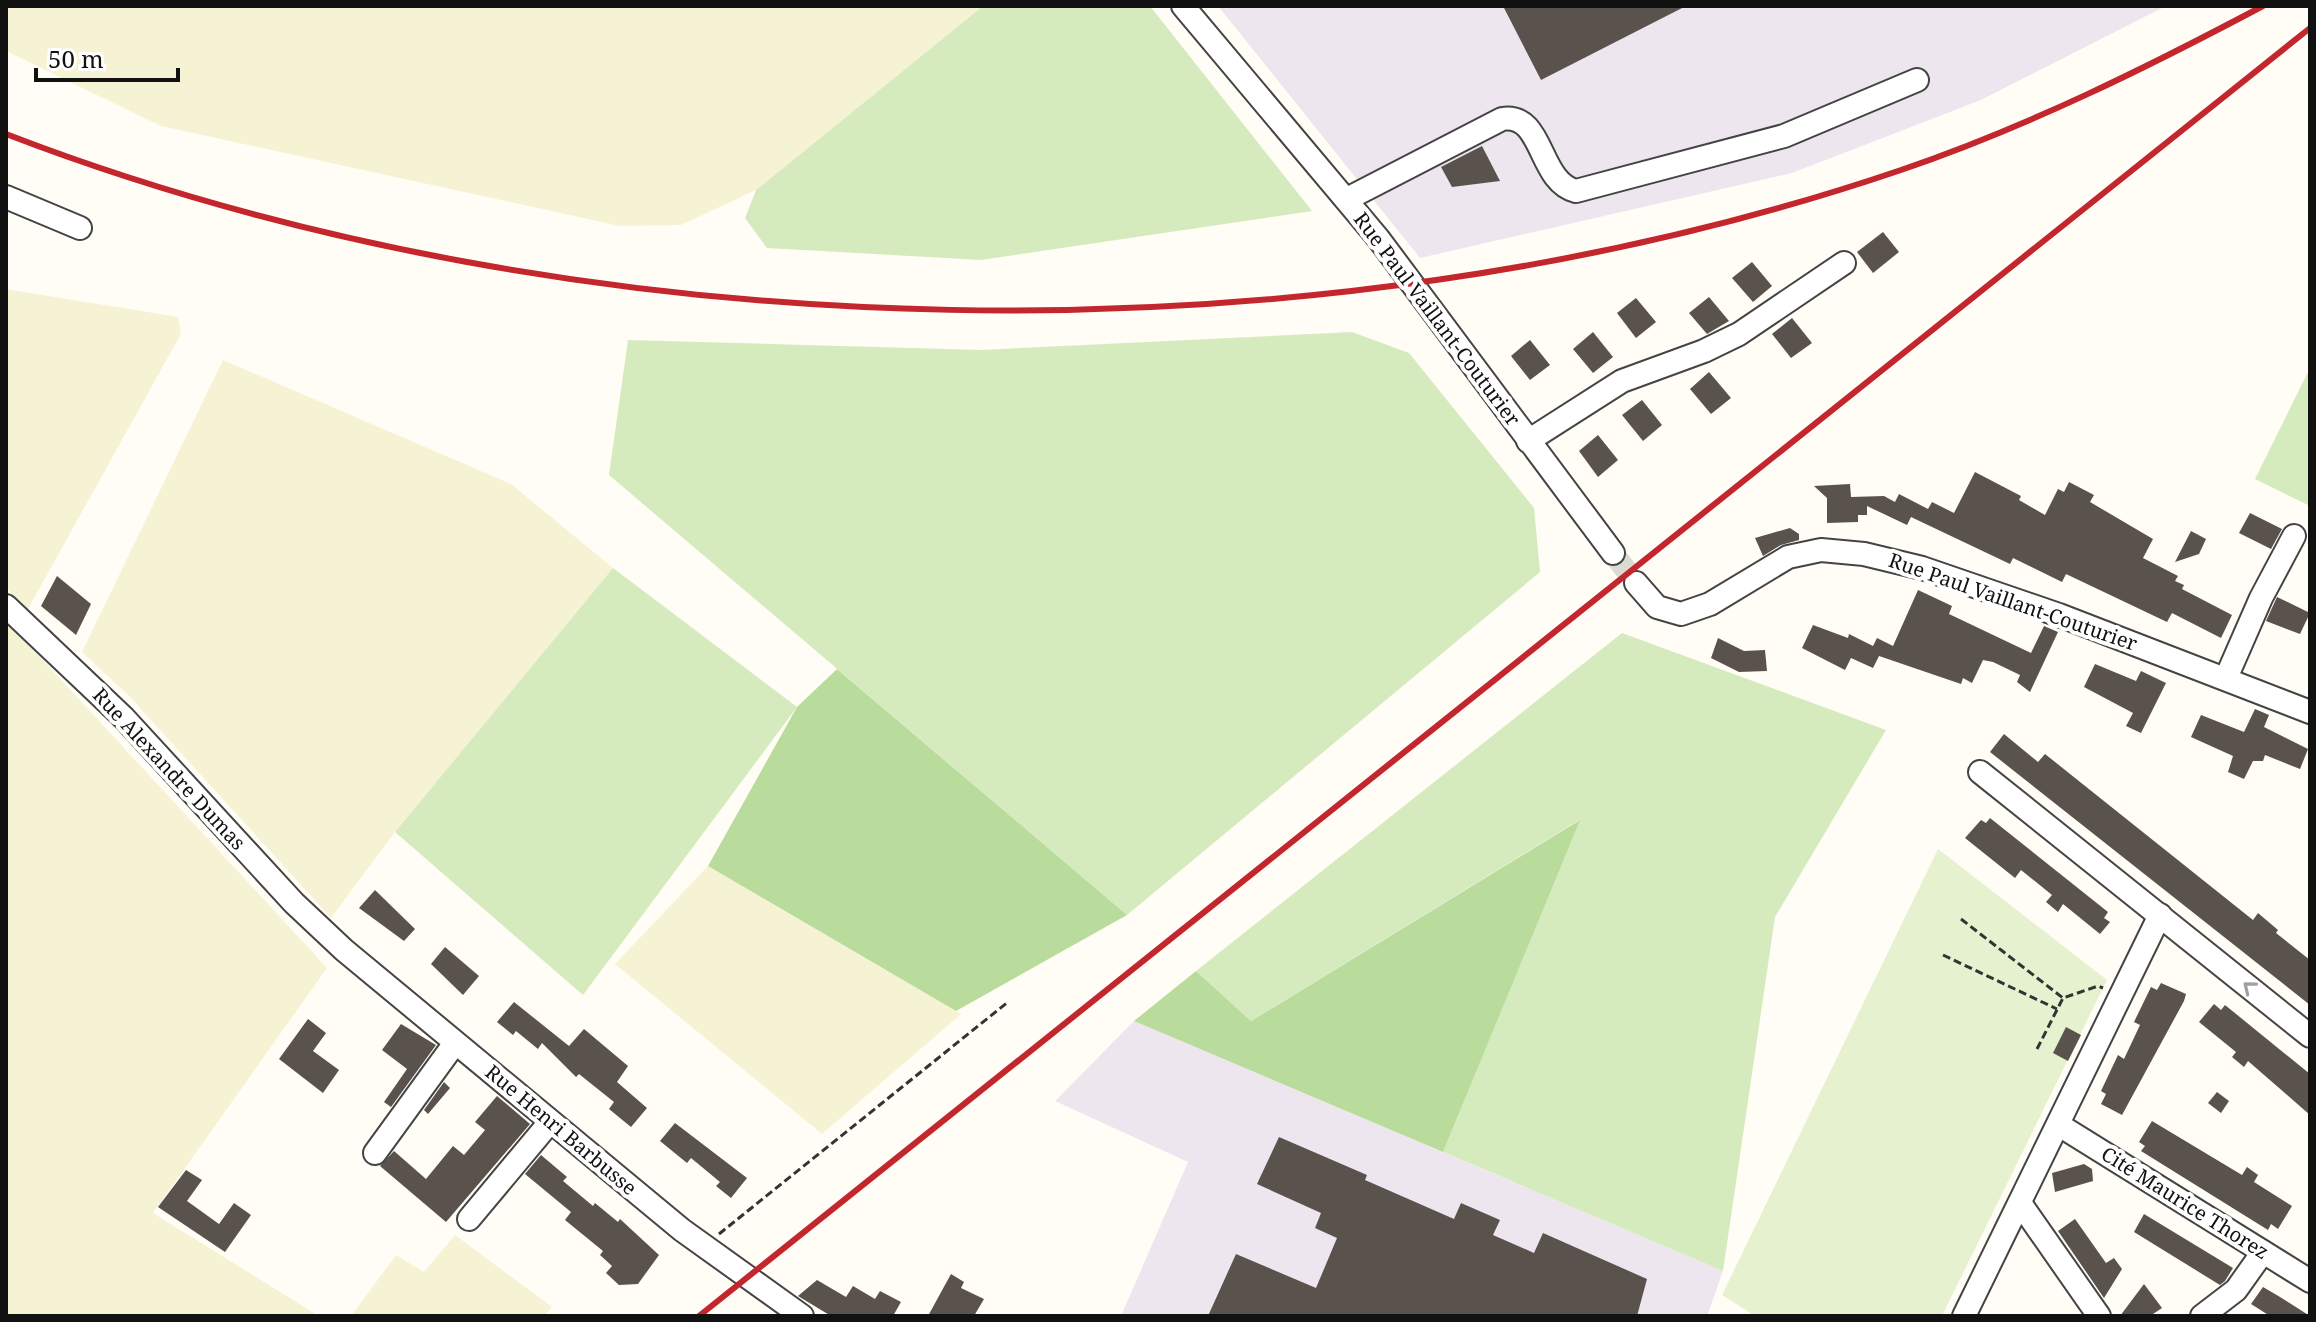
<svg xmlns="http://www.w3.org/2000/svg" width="2316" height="1322" font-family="'Noto Serif',serif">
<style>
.industrial{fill:#eee6ef}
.farmland{fill:#f6f3d4}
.green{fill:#d5ebbd}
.forest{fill:#b9dc9c}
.pitch{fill:#e6f2cf}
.building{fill:#5a524d}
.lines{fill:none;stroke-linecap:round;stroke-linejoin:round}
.minor-tunnel{stroke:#dbdad3;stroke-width:22;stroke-dasharray:22 11;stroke-linecap:butt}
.minor-casing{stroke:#444;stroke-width:26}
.path{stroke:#333;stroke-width:3;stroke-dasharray:8 4;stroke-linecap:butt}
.minor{stroke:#fff;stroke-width:22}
.rail{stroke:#c4262e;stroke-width:6}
.oneway{stroke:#a0a0a0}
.labels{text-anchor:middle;stroke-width:8;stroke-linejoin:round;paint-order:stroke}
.street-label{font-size:20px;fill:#111;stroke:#fff}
</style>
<rect width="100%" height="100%" fill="#fffdf5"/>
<g class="industrial">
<polygon points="1218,6 2166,6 1981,100 1792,173 1420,258"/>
<polygon points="1134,1021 1723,1271 1707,1316 1121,1316 1188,1162 1055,1101"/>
</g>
<g class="farmland">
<polygon points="6,6 983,6 756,190 681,225 620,226 161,126 6,51"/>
<polygon points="6,289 178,317 181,334 28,609 6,588"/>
<polygon points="223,360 511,484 613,568 395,832 331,918 130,697 82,652"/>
<polygon points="6,620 327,968 153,1213 319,1316 6,1316"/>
<polygon points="708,866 956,1011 961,1014 822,1134 615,964"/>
<polygon points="455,1235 552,1307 544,1316 351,1316 396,1255 424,1272"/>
</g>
<g class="green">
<polygon points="983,6 1150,6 1312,211 981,260 767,248 745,218 756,190"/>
<polygon points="1352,332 1409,353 1534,508 1540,572 1127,915 609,475 628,340 982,350"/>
<polygon points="2310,368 2310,506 2255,479"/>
<polygon points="613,568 797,707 583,995 395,832"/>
<polygon points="1622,633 1886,730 1775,917 1723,1271 1443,1152 1579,820 1251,1021 1196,971"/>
</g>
<g class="forest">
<polygon points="837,669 1127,915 956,1011 708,866 797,707"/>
<polygon points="1580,820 1443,1152 1134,1021 1196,971 1251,1021"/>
</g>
<polygon class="pitch" points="1938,849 2107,980 1942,1316 1755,1316 1722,1295"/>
<g class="building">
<polygon points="1503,6 1686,6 1541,80"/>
<polygon points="1482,146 1500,181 1452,187 1441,167"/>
<polygon points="1883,232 1899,252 1873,273 1857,252"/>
<polygon points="1752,262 1772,286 1753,302 1732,278"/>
<polygon points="1709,297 1729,321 1707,334 1689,313"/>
<polygon points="1636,298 1656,322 1636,338 1617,313"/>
<polygon points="1792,318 1812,343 1791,358 1772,334"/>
<polygon points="1593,332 1613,357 1593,373 1573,349"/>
<polygon points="1530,340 1550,365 1530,380 1511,356"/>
<polygon points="1709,372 1731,398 1711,414 1690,389"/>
<polygon points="1642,400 1662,425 1643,441 1622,415"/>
<polygon points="1598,435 1618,460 1598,477 1579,451"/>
<polygon points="1975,472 2021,496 2019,500 2045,515 2058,489 2064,492 2069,482 2094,495 2090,502 2153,539 2143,558 2178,576 2175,581 2184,585 2182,589 2232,615 2221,638 2172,613 2167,622 2066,574 2062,582 2013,558 2010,564 1911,517 1907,525 1867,506 1867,515 1858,515 1858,522 1827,523 1827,498 1814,486 1850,484 1851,497 1884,496 1895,502 1899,494 1928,509 1932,502 1954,513"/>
<polygon points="2250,513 2282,529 2271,549 2239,533"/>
<polygon points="1790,528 1799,534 1799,540 1781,545 1763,556 1755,538"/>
<polygon points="2191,531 2206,539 2199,554 2175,562"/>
<polygon points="57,576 91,604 76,635 41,606"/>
<polygon points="1918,590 1952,606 1949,614 2031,653 2044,626 2058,632 2030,692 2017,682 2020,675 1993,662 1983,660 1972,683 1963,678 1961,684 1879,656 1873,668 1851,658 1845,670 1802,648 1813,625 1848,638 1849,634 1873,646 1877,638 1893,646"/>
<polygon points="2277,597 2310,613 2300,634 2266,621"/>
<polygon points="1718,638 1744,651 1765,650 1767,671 1739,672 1711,658"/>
<polygon points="2095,664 2136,681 2141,671 2166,683 2141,733 2126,726 2133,713 2084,687"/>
<polygon points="2255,709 2269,715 2264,727 2308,749 2300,769 2265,755 2263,761 2253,761 2244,779 2228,772 2233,756 2191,737 2201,715 2244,732"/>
<polygon points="2004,734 2038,762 2045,754 2253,920 2258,913 2278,930 2276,933 2310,960 2310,1005 1990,752"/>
<polygon points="1990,818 2108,912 2104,918 2110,922 2100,934 2063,904 2058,912 2046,902 2052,895 2021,870 2015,878 1965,838 1981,820 1986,823"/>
<polygon points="375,890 415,929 404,941 359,908"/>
<polygon points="445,947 479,976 463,995 431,964"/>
<polygon points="2161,983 2186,994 2184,1001 2122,1115 2101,1104 2106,1094 2101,1091 2118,1055 2124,1059 2140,1025 2134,1022 2151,987 2157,990"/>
<polygon points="514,1002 569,1046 584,1029 628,1066 617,1082 647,1108 631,1127 609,1109 614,1102 579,1074 576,1077 542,1043 538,1049 516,1031 513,1035 497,1022"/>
<polygon points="2214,1004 2221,1010 2225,1005 2310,1074 2310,1115 2248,1061 2244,1067 2232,1057 2236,1052 2199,1022"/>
<polygon points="308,1019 326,1033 313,1051 339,1070 323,1093 279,1059"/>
<polygon points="401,1024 436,1045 391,1107 384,1102 407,1069 382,1050"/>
<polygon points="2066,1027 2081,1035 2068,1061 2053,1053"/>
<polygon points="444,1082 450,1088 428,1114 424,1110"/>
<polygon points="2217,1092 2229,1101 2221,1113 2208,1103"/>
<polygon points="497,1096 530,1124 446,1222 380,1166 394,1151 426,1179 453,1146 464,1155 485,1130 475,1122"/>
<polygon points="2152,1121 2242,1175 2247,1167 2258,1175 2254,1182 2292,1206 2278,1229 2271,1224 2268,1230 2141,1151 2145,1146 2139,1142"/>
<polygon points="675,1123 747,1178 731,1198 716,1186 720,1182 691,1158 687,1163 660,1141"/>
<polygon points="1279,1137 1367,1175 1365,1180 1454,1219 1461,1203 1500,1220 1493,1235 1534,1253 1543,1233 1647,1279 1637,1316 1208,1316 1236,1254 1316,1288 1337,1238 1315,1228 1321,1213 1257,1184"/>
<polygon points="541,1155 567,1177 563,1181 593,1206 595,1203 618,1222 620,1219 659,1255 638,1284 619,1285 606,1273 612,1266 600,1255 603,1251 565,1220 571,1212 525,1174"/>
<polygon points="2084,1164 2092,1169 2093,1181 2055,1192 2052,1173"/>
<polygon points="186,1170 202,1180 187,1201 219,1224 234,1203 251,1215 225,1252 158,1207"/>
<polygon points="2144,1214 2233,1268 2225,1281 2220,1285 2134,1232"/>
<polygon points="2075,1219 2106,1263 2114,1258 2122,1269 2104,1298 2058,1231"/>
<polygon points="951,1274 964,1282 961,1288 984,1299 974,1316 928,1316"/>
<polygon points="817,1280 846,1297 853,1286 875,1299 880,1291 901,1302 893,1316 831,1316 798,1296"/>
<polygon points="2144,1284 2162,1308 2150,1316 2120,1316"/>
<polygon points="2263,1287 2280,1297 2310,1316 2270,1316 2251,1304"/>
</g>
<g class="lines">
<polyline class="minor-tunnel" points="1613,553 1636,583"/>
<defs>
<g id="minor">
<polyline points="1183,6 1378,238 1613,553"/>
<polyline points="6,197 80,228"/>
<path d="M1347,199L1502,119C1544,112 1538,182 1576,191L1784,136L1917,80"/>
<polyline points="1528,441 1622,381 1704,351 1739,334 1844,263"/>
<polyline points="1636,583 1657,607 1681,614 1710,604 1788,557 1821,550 1864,554 1922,568 2059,615 2310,712"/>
<polyline points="6,606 124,718 294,903 344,950 682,1230 802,1316"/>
<polyline points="2226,678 2261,598 2294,536"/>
<polyline points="1980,772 2310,1036"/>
<polyline points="2059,1125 2310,1281"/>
<polyline points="375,1153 455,1043"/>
<polyline points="2020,1203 2099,1316"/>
<polyline points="469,1219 550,1122"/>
<polyline points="1964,1316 2160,915"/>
<polyline points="2202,1316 2236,1290 2263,1252"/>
</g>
</defs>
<use href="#minor" class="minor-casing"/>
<g class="path">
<polyline points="1961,919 2063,998"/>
<polyline points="1943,955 2057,1009"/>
<polyline points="2037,1049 2063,998 2098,986 2103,988"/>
<polyline points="719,1234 1008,1002"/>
</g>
<use href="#minor" class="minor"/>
<g class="rail">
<path d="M6,134C582,356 1317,369 1901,170C2027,127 2146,68 2263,6"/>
<polyline points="699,1316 2310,28"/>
</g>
</g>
<defs><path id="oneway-chevron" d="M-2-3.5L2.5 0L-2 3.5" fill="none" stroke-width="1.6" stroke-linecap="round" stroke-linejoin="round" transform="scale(2)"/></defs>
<use class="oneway" href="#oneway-chevron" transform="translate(2249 987) rotate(-141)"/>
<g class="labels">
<g class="street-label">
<text transform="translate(1437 319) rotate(53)" y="7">Rue Paul Vaillant-Couturier</text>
<text transform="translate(2013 602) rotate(19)" y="7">Rue Paul Vaillant-Couturier</text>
<text transform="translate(169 769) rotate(47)" y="7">Rue Alexandre Dumas</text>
<text transform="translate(561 1130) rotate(40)" y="7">Rue Henri Barbusse</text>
<text transform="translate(2185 1203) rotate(32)" y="7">Cité Maurice Thorez</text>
</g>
</g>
<rect width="2316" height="1322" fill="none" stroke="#111111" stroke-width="16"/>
<path d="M36 68v12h142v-12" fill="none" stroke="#111111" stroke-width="4"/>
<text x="48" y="68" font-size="24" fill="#111111" stroke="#ffffff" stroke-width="6" paint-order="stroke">50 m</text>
</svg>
